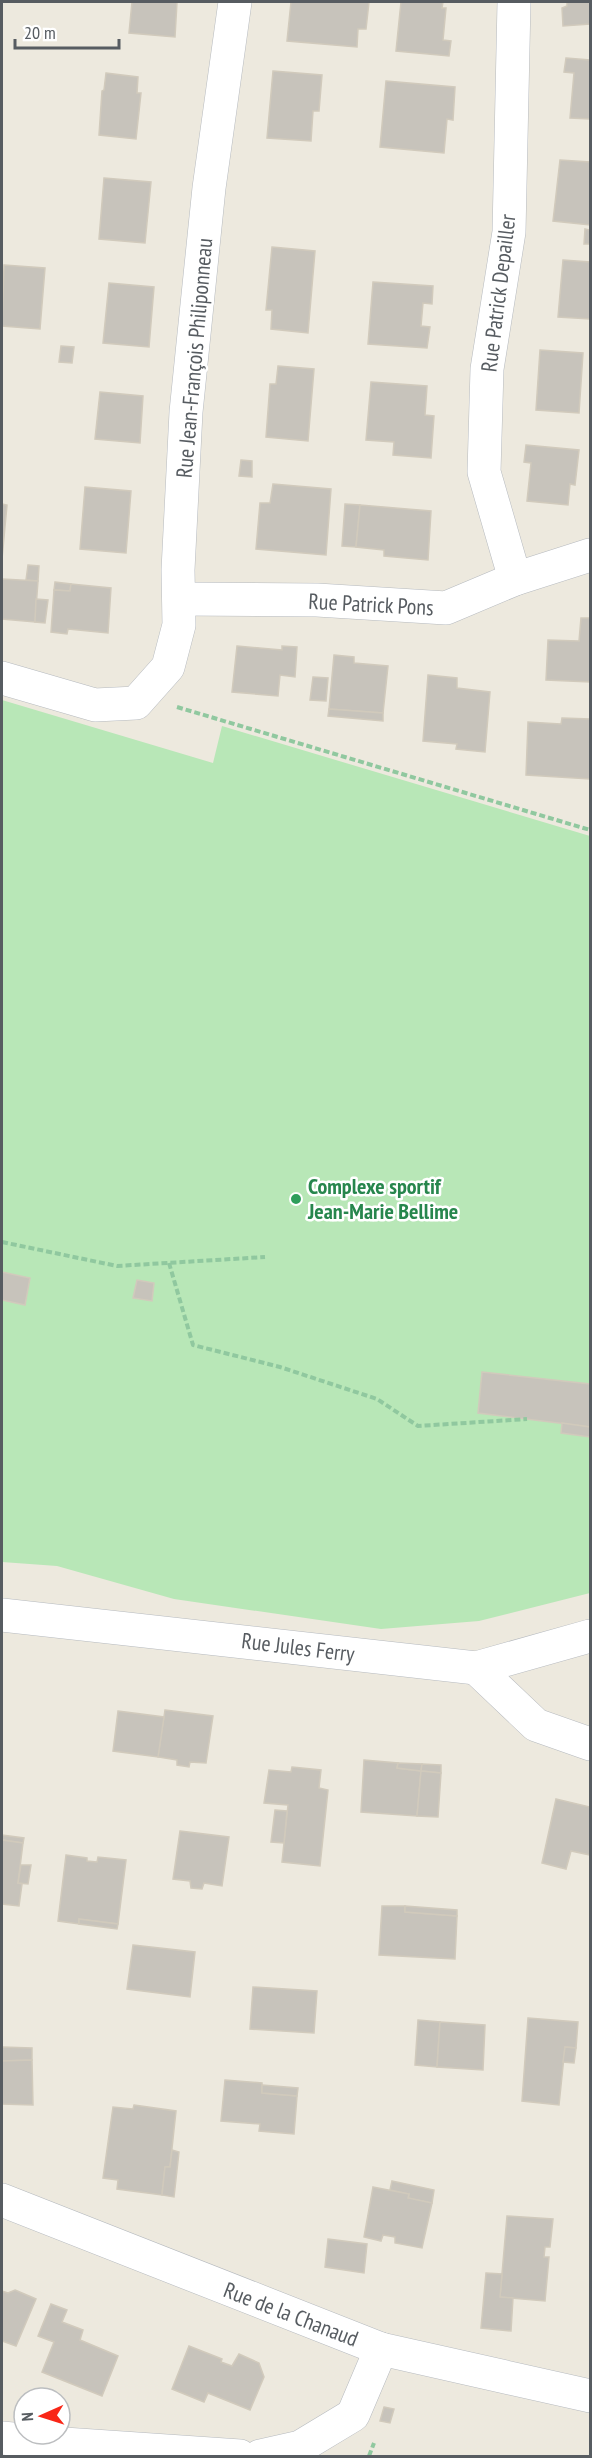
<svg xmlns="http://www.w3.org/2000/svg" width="592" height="2458" font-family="'PT Sans Narrow',sans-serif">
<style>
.green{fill:#b8e7b7}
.building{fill:#c7c3bb;stroke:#d1cabc;stroke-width:1.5}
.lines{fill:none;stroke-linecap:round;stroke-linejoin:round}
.minor-casing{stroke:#b6babf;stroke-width:34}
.path{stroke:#90c89f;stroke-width:4;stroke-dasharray:6 3;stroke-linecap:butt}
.minor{stroke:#fff;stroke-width:33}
.leisure-dot{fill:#2e9e5b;stroke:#fff;stroke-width:2}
.labels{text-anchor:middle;stroke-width:5;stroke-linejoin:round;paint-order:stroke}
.street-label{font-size:22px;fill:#575c61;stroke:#fff}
.leisure-label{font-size:22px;font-weight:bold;fill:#27864d;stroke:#fff;text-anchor:start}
</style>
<rect width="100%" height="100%" fill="#ede9de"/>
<polygon class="green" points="2,700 213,763 222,726 590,836 590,1593 479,1621 381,1629 174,1599 57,1566 2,1562"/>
<g class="building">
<polygon points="132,2 177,2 175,37 129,33"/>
<polygon points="291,2 369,2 366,29 358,29 357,47 287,41"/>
<polygon points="401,2 443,2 442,8 446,8 443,40 451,41 449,56 396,51"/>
<polygon points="567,2 590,2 590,24 563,26 562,8 567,6"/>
<polygon points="566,58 590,60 590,119 570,118 574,73 564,72"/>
<polygon points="273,71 322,75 319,111 313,111 311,141 267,138"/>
<polygon points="106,73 138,77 137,93 141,93 136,139 99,135 102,91 104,90"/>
<polygon points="386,81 455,87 453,120 447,119 444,153 380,147"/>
<polygon points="560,160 590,162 590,225 553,221"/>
<polygon points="104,178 151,182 145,243 99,239"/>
<polygon points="585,229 590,230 590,244 584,244"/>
<polygon points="272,247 315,251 308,333 271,329 272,310 266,310"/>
<polygon points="563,260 590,262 590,319 558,317"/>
<polygon points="4,265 45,268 40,329 2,326"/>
<polygon points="373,282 433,286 432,304 423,303 421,326 430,327 427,348 368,344"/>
<polygon points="109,283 154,287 149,347 103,343"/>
<polygon points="61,346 74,347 72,363 59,362"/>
<polygon points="540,350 583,353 579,413 536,410"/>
<polygon points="278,366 314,369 308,441 266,437 270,384 276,384"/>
<polygon points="371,382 427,386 425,415 434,416 431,458 393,455 394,442 366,440"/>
<polygon points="100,392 143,396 140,443 95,439"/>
<polygon points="526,445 579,450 575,485 570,484 568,505 527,501 531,463 524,462"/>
<polygon points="241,460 252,461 252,477 239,476"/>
<polygon points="273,484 331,489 326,555 256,549 260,503 270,503"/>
<polygon points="85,487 131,491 126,553 80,549"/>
<polygon points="2,504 7,505 2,559"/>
<polygon points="345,504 360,505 356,547 342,546"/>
<polygon points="360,505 431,511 428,560 384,556 384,550 356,547"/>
<polygon points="28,565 39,566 38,581 26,580"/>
<polygon points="2,579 38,581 35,622 2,619"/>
<polygon points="55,582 71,584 70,591 54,590"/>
<polygon points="71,584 111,588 108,633 68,629 67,634 51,632 54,590 70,591"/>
<polygon points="36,599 48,600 45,623 35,622"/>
<polygon points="581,618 590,618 590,682 546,680 548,640 579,641"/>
<polygon points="237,646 282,650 282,646 297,647 295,677 280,675 278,696 232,692"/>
<polygon points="334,655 354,657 354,663 388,666 383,713 329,709"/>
<polygon points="428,675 457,678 457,688 490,692 485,752 456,749 457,744 423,741"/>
<polygon points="313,677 328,678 326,701 310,700"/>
<polygon points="329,709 383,713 383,721 328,716"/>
<polygon points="562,718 590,719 590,779 526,775 528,722 561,724"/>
<polygon points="2,1272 30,1278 25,1305 2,1300"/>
<polygon points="137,1280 154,1283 152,1301 133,1298"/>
<polygon points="482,1372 590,1384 590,1427 478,1413"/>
<polygon points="562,1423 590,1427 590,1437 561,1433"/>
<polygon points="165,1710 213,1716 206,1763 190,1762 189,1767 177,1765 177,1760 158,1757"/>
<polygon points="118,1711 164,1717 158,1757 113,1751"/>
<polygon points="364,1760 398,1763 397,1768 421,1771 417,1816 361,1812"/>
<polygon points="398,1763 422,1764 421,1771 397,1768"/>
<polygon points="422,1764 441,1765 441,1773 421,1771"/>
<polygon points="292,1767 321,1770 319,1788 328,1790 320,1866 282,1862 288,1805 264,1803 269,1770 291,1772"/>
<polygon points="421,1771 441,1773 438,1817 417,1816"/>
<polygon points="556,1799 590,1807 590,1855 571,1851 566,1869 542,1863"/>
<polygon points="275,1810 287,1811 284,1843 271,1842"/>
<polygon points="180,1831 229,1837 222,1886 204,1883 202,1889 191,1888 190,1881 173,1879"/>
<polygon points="2,1835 24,1838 23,1843 2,1840"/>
<polygon points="2,1840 23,1843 18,1883 22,1884 19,1906 2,1904"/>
<polygon points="66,1855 87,1858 87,1861 97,1862 98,1857 126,1860 118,1924 79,1919 79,1924 58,1921"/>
<polygon points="21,1865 31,1865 28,1884 18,1883"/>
<polygon points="382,1906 405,1906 405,1912 457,1916 455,1959 379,1955"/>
<polygon points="405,1906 457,1910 457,1916 405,1912"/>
<polygon points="79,1919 118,1924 117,1929 79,1924"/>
<polygon points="133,1945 195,1952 190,1997 127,1989"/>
<polygon points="253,1987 317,1991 314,2033 250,2029"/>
<polygon points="528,2018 578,2022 576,2048 565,2047 559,2105 522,2101"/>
<polygon points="418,2020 440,2022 437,2067 415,2065"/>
<polygon points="440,2022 485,2025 483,2070 437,2067"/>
<polygon points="2,2047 32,2048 32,2060 2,2061"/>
<polygon points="565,2047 576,2048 574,2063 563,2062"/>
<polygon points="32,2060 33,2105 2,2104 2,2061"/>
<polygon points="225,2080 262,2083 262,2093 297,2096 294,2134 259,2131 260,2124 221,2121"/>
<polygon points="262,2085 298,2088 297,2096 262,2093"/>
<polygon points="134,2105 176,2111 170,2167 165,2167 162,2195 117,2189 118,2180 103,2178 113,2107 133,2109"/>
<polygon points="172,2150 179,2152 174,2197 162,2195 165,2167 170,2167"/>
<polygon points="392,2181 434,2190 432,2203 408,2198 409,2194 390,2190"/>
<polygon points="373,2187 409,2194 408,2198 432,2203 422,2248 395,2243 395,2237 383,2235 381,2241 364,2237"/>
<polygon points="507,2216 553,2219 550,2247 545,2247 544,2257 549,2257 545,2301 500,2297"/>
<polygon points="328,2239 367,2244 364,2273 325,2267"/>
<polygon points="486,2273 502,2274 500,2297 513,2298 511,2331 481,2328"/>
<polygon points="15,2290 36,2299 16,2346 2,2341 2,2291 8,2293"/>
<polygon points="51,2304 67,2310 62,2322 83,2330 80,2340 118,2356 102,2396 42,2372 54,2342 38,2336"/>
<polygon points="189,2346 222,2359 221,2362 232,2366 239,2354 259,2363 264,2377 250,2410 208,2393 204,2402 172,2389"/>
<polygon points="384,2407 394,2409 390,2423 380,2421"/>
</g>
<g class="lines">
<defs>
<g id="minor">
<polyline points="514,2 509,232 487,369 484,472 515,579"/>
<polyline points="179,599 317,600 446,608 515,579 590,555"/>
<polyline points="2,678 95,705 136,703 168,667 179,625 178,570 186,412 209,188 235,2"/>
<polyline points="2,1615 476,1668 590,1636"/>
<polyline points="476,1668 536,1725 590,1744"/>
<polyline points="2,2200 381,2349 590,2396"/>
<polyline points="2,2438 64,2444 240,2456"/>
<polyline points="260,2456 300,2447 353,2415 381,2349"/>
</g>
</defs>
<use href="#minor" class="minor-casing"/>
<g class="path">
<polyline points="177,707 590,830"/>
<polyline points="2,1242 117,1266 265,1257"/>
<polyline points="169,1263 193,1345 280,1367 377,1399 418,1426 527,1419"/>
<polyline points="369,2456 374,2443"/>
</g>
<use href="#minor" class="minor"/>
</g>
<circle class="leisure-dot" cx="296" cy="1199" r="6"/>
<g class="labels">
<g class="street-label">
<text transform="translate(498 293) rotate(-83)" y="8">Rue Patrick Depailler</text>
<text transform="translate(194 358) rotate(-85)" y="8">Rue Jean-François Philiponneau</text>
<text transform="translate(371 604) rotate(3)" y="8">Rue Patrick Pons</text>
<text transform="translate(298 1647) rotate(7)" y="8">Rue Jules Ferry</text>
<text transform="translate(291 2314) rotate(21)" y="8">Rue de la Chanaud</text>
</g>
<g class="leisure-label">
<text x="308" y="1194">Complexe sportif<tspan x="308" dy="25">Jean-Marie Bellime</tspan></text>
</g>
</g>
<rect width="592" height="2458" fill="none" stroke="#575c61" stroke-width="6"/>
<g transform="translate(42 2416) rotate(267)"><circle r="28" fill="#ffffff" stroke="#bcbec0" stroke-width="1.5"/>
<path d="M0-4.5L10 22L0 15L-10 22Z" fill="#f92617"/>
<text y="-9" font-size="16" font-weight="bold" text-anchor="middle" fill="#575c61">N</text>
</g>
<path d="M15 39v9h104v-9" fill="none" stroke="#575c61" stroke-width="3"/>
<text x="24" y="39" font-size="18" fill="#575c61" stroke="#ffffff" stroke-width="4.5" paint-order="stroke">20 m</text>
</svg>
